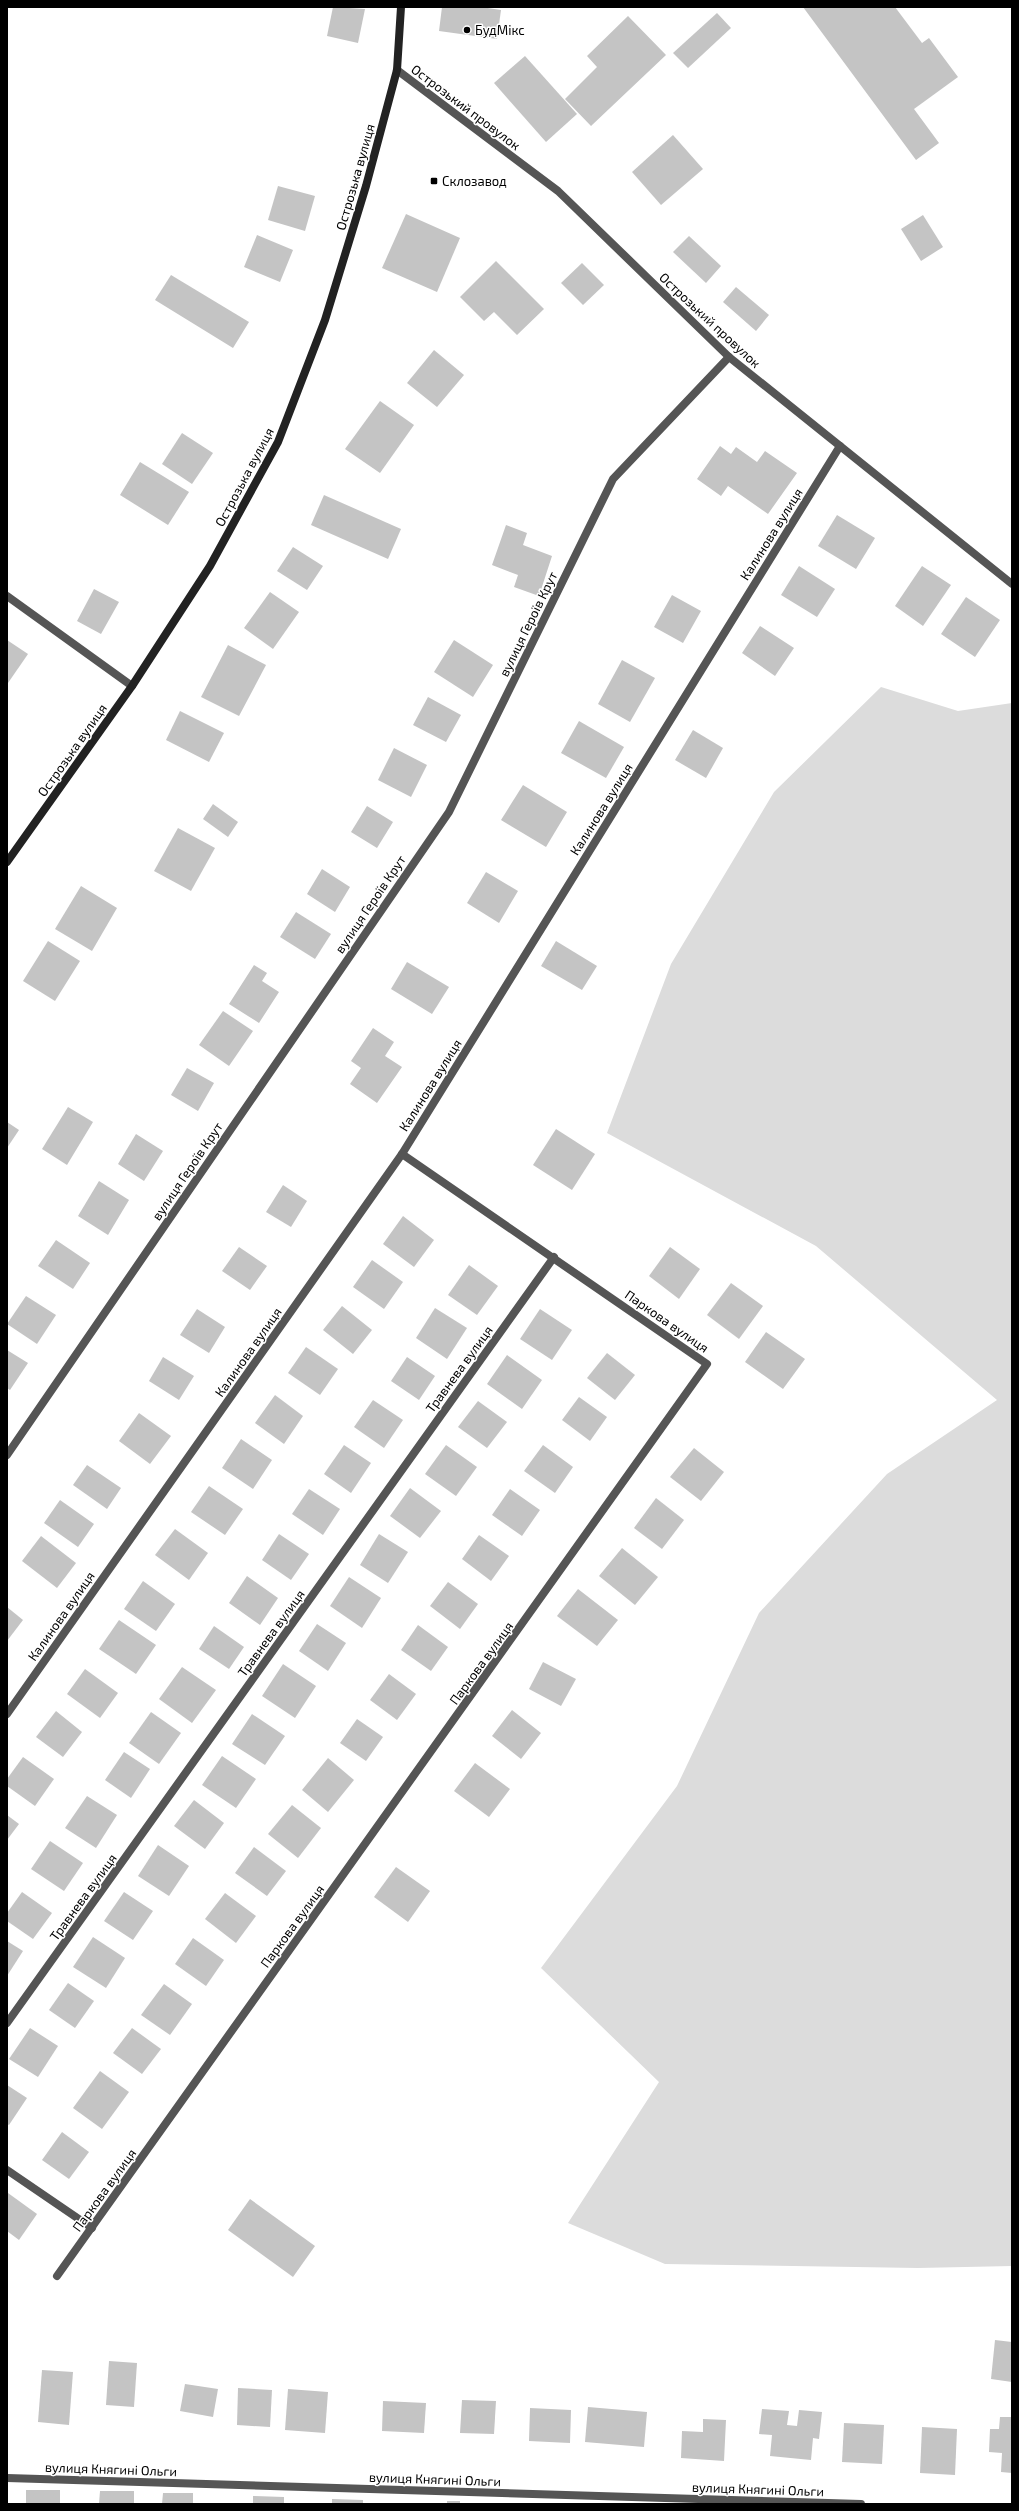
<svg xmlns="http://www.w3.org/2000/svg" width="1019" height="2511" font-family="'Exo 2',sans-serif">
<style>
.green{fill:#dcdcdc}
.building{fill:#c4c4c4}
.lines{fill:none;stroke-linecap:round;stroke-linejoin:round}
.minor{stroke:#555;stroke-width:8}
.secondary{stroke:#222;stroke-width:8}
.poi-dot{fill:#000;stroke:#fff;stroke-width:1.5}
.labels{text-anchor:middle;stroke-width:3;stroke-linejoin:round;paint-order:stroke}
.poi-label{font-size:13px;fill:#000;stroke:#fff;text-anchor:start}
.street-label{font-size:13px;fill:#000;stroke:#fff}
</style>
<rect width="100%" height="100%" fill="#fff"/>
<polygon class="green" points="881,687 958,711 1012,703 1012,2266 918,2268 665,2264 568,2223 659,2082 541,1968 677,1786 759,1613 887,1474 997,1400 816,1246 607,1133 671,964 774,792"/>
<g class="building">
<polygon points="333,7 365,9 358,43 327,36"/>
<polygon points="442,7 481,7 501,10 497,39 439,31"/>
<polygon points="803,7 895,7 922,43 929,38 958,77 914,109 939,143 916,160"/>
<polygon points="717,13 731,28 688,68 673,53"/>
<polygon points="628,16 666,55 591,126 565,99 597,67 587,56"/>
<polygon points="525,56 577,114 546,142 494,83"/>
<polygon points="673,135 703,169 661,205 632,172"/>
<polygon points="278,186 315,196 305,231 268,220"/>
<polygon points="406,214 460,238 437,292 382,268"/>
<polygon points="923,215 943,247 921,261 901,229"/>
<polygon points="257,235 293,250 280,282 244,267"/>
<polygon points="689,236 721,266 706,283 673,252"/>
<polygon points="496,261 544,309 517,335 494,312 484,321 460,297"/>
<polygon points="582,263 604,285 583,305 561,283"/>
<polygon points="171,275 249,322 233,348 155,300"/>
<polygon points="736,287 769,315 756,331 723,302"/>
<polygon points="434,350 464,375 437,407 407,383"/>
<polygon points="380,401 414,425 380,473 345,449"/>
<polygon points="182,433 213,453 192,484 162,464"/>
<polygon points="720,446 731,454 736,447 757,462 765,451 797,473 768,514 728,486 721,496 697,479"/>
<polygon points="140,462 189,492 168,525 120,495"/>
<polygon points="324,495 401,529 388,559 311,525"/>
<polygon points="837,515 875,538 856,569 818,546"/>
<polygon points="506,525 527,533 523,545 552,556 539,596 514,587 518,575 492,565"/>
<polygon points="293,547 323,566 307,590 277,571"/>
<polygon points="799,566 835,589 817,617 781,595"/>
<polygon points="922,566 951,585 923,626 895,606"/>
<polygon points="94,589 119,602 101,634 77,621"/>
<polygon points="270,592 299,612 273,649 244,628"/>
<polygon points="672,595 701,611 683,643 654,627"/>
<polygon points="966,597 1000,620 975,657 941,634"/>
<polygon points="760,626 794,648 775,676 742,653"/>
<polygon points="7,640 28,654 8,683 7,682"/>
<polygon points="454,640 493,665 473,697 434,672"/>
<polygon points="228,645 266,665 239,716 201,697"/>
<polygon points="622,660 655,678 630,722 598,704"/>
<polygon points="428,697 461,715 446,742 413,725"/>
<polygon points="180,711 224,733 209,762 166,740"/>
<polygon points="579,721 624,747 606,778 561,753"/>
<polygon points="693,730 723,748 706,778 675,760"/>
<polygon points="394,748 427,765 411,797 378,780"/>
<polygon points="523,785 567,812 546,847 501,820"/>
<polygon points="213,804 238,822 228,837 203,819"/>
<polygon points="367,806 393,822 377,848 351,832"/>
<polygon points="178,828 215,848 191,891 154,871"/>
<polygon points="322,869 350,887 335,912 307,894"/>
<polygon points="486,872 518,891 499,923 467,903"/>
<polygon points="81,886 117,908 92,951 55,929"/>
<polygon points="296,912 331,934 315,959 280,937"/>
<polygon points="48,941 80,961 55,1001 23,981"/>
<polygon points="556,941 597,966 582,990 541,966"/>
<polygon points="407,962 449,987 432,1014 391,989"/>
<polygon points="254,965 267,973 262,981 279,992 259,1023 229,1004"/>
<polygon points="223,1011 253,1031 229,1066 199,1045"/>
<polygon points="373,1028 394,1042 385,1056 402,1067 377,1103 350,1084 361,1068 351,1061"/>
<polygon points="187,1068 214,1083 198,1111 171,1095"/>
<polygon points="68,1107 93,1122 67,1165 42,1149"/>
<polygon points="7,1122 19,1130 7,1148"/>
<polygon points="556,1129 595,1154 572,1190 533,1165"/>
<polygon points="136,1134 163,1151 144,1181 118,1164"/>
<polygon points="99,1181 129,1200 108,1235 78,1216"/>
<polygon points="283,1185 307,1201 291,1227 266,1212"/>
<polygon points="403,1216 434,1240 414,1267 383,1244"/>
<polygon points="56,1240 90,1263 73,1289 38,1266"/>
<polygon points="239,1247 267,1266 250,1290 222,1271"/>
<polygon points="670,1247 700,1269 679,1299 649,1276"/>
<polygon points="372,1260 403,1282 384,1309 353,1287"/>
<polygon points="469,1265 498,1286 477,1315 448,1295"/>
<polygon points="731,1283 763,1306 739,1339 707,1315"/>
<polygon points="26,1296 56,1315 37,1344 7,1324"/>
<polygon points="342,1306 372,1330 353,1354 323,1330"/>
<polygon points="435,1308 467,1328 447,1359 416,1338"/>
<polygon points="197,1309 225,1327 209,1353 180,1335"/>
<polygon points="540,1309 572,1330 552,1360 520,1339"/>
<polygon points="766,1332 805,1359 783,1389 745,1362"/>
<polygon points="306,1347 338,1369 320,1395 288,1373"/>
<polygon points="7,1350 28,1363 10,1390 7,1388"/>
<polygon points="607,1353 635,1375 615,1400 587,1378"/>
<polygon points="507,1355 542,1380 522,1409 487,1384"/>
<polygon points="163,1357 194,1376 179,1400 149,1381"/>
<polygon points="407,1357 435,1376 419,1400 391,1381"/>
<polygon points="275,1395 303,1416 284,1444 255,1423"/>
<polygon points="579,1397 607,1417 590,1441 562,1420"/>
<polygon points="373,1400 403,1420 384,1448 354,1427"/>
<polygon points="478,1401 507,1422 487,1448 458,1427"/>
<polygon points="139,1413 171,1436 150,1464 119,1441"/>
<polygon points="241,1439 272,1460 253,1489 222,1468"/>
<polygon points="344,1445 371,1463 351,1493 324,1474"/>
<polygon points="446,1445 477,1467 456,1496 425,1474"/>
<polygon points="543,1445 573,1467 555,1493 524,1471"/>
<polygon points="694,1448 724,1472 701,1501 670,1477"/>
<polygon points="87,1465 121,1488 107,1509 73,1485"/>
<polygon points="209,1486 243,1509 225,1535 191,1512"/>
<polygon points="410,1488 441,1511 420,1538 390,1516"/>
<polygon points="309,1489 340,1509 323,1535 292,1514"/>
<polygon points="510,1489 540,1510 522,1536 492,1515"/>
<polygon points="656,1498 684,1520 662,1549 634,1528"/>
<polygon points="60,1500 94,1524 78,1547 44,1523"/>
<polygon points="175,1529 208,1553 189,1580 155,1555"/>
<polygon points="279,1534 309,1554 291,1580 262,1560"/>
<polygon points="379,1534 408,1552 388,1583 360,1565"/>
<polygon points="479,1535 509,1556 491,1581 462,1559"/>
<polygon points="41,1536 76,1563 57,1588 22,1561"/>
<polygon points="622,1548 658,1577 635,1605 599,1576"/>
<polygon points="247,1576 278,1598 260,1625 229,1603"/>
<polygon points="349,1577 381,1598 362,1628 330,1606"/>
<polygon points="143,1581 175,1604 156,1631 124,1609"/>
<polygon points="448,1582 478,1604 460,1629 430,1606"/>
<polygon points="578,1589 618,1620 597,1646 557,1616"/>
<polygon points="7,1607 23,1620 7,1641"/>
<polygon points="119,1620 156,1645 136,1674 99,1649"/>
<polygon points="317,1624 346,1643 328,1671 299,1651"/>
<polygon points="418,1625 448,1647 431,1671 401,1650"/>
<polygon points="214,1626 244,1647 229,1669 199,1649"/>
<polygon points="543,1662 576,1679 561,1706 529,1689"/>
<polygon points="283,1664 316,1686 295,1718 262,1696"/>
<polygon points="182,1667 216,1690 192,1723 159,1699"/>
<polygon points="85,1669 118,1693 100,1718 67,1694"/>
<polygon points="389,1674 416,1694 397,1720 370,1700"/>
<polygon points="512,1710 541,1733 521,1759 492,1736"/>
<polygon points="56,1711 82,1732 63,1757 36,1737"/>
<polygon points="151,1712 181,1733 159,1764 129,1743"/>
<polygon points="252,1714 285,1736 265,1765 232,1744"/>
<polygon points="357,1719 383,1737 366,1761 340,1743"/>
<polygon points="124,1752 150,1769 131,1798 105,1780"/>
<polygon points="222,1756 256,1779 236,1808 202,1785"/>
<polygon points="23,1757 54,1779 35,1806 7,1786 7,1779"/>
<polygon points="328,1758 354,1780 328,1812 302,1790"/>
<polygon points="475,1763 510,1789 489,1817 454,1791"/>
<polygon points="87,1796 117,1815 96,1848 65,1828"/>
<polygon points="194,1800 224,1823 205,1849 174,1826"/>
<polygon points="292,1805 321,1828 298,1858 268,1834"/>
<polygon points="7,1815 19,1824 7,1840"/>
<polygon points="50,1841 83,1863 64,1891 31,1869"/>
<polygon points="158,1845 189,1866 169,1896 138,1876"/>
<polygon points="254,1847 286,1871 267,1896 235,1873"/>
<polygon points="396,1867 430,1891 408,1922 374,1897"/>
<polygon points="22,1892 52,1913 33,1939 7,1921 7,1913"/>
<polygon points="124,1892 153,1911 133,1940 104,1921"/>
<polygon points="225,1893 256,1916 236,1943 205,1919"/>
<polygon points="93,1937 125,1958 106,1988 73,1967"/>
<polygon points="193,1938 224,1960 206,1986 175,1964"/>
<polygon points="7,1941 23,1951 7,1976"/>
<polygon points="68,1983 94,2001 75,2028 49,2010"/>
<polygon points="164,1984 192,2004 170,2035 141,2015"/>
<polygon points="30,2028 58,2046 38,2077 9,2059"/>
<polygon points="132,2028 161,2049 142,2074 113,2053"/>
<polygon points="100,2071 129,2092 102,2129 73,2108"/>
<polygon points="7,2085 27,2098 9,2125 7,2124"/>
<polygon points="62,2132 89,2152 69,2179 42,2160"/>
<polygon points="8,2193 37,2214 19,2240 7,2231"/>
<polygon points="250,2199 315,2246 293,2277 228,2230"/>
<polygon points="995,2340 1012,2342 1012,2382 991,2379"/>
<polygon points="109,2361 137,2363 134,2407 106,2405"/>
<polygon points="42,2370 73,2372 69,2425 38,2422"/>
<polygon points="185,2384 218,2389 213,2417 180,2411"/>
<polygon points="238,2388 272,2390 270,2427 237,2425"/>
<polygon points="288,2389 328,2392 325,2433 285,2430"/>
<polygon points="462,2400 496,2401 494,2434 460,2433"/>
<polygon points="383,2401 426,2403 424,2433 382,2431"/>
<polygon points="588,2407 647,2412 644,2447 585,2442"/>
<polygon points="530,2408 571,2410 570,2443 529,2441"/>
<polygon points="762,2409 789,2411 787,2425 797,2426 799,2410 822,2412 819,2439 813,2438 811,2460 770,2456 772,2435 759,2434"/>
<polygon points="1000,2417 1012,2417 1012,2473 1001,2472 1002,2453 989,2452 990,2429 999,2429"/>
<polygon points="703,2419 726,2420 724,2461 681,2458 682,2431 703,2432"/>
<polygon points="844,2423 884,2425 882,2464 842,2462"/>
<polygon points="922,2427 957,2429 955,2475 920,2473"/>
<rect x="26" y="2490" width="34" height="14"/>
<polygon points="100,2491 134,2491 134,2504 99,2504"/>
<polygon points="163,2493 193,2493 193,2504 162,2504"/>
<polygon points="253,2496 284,2497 284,2504 253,2504"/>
<polygon points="332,2499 363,2500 363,2504 332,2504"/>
<rect x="447" y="2501" width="13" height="3"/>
</g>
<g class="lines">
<g class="minor">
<polyline points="397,70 558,191 729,357 1012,584"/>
<polyline points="7,596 132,686"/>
<polyline points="7,1455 449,812 613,479 729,357"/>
<polyline points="7,1714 402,1154 840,446"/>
<polyline points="7,2023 554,1257"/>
<polyline points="7,2170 92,2228"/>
<polyline points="57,2276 707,1364 402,1154"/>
<polyline points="7,2478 861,2504"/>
</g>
<polyline class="secondary" points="7,862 132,686 210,566 278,442 325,320 366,186 397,70 401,7"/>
</g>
<g class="poi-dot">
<circle cx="467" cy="30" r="4"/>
<rect x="430" y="177" width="8" height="8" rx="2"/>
</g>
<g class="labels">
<g class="poi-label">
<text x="475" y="35">БудМікс</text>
<text x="442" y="186">Склозавод</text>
</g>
<g class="street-label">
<text transform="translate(466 107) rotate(37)" y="5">Острозький провулок</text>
<text transform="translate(355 177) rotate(-74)" y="5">Острозька вулиця</text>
<text transform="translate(710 320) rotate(43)" y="5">Острозький провулок</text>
<text transform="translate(244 477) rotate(-62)" y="5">Острозька вулиця</text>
<text transform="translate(771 534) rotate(-58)" y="5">Калинова вулиця</text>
<text transform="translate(528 624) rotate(-64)" y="5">вулиця Героїв Крут</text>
<text transform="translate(72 750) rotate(-55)" y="5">Острозька вулиця</text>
<text transform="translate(601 809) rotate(-58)" y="5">Калинова вулиця</text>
<text transform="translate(370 904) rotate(-56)" y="5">вулиця Героїв Крут</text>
<text transform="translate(430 1085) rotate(-58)" y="5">Калинова вулиця</text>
<text transform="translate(187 1171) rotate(-56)" y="5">вулиця Героїв Крут</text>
<text transform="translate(667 1321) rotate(35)" y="5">Паркова вулиця</text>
<text transform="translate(248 1352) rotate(-55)" y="5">Калинова вулиця</text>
<text transform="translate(459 1369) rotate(-54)" y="5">Травнева вулиця</text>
<text transform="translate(61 1616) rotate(-55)" y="5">Калинова вулиця</text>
<text transform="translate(271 1633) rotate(-54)" y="5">Травнева вулиця</text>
<text transform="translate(481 1663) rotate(-54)" y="5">Паркова вулиця</text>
<text transform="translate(83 1897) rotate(-54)" y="5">Травнева вулиця</text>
<text transform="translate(292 1926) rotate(-54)" y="5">Паркова вулиця</text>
<text transform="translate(104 2190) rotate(-54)" y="5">Паркова вулиця</text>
<text transform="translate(111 2469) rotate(2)" y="5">вулиця Княгині Ольги</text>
<text transform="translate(435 2479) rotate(2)" y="5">вулиця Княгині Ольги</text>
<text transform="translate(758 2489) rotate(2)" y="5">вулиця Княгині Ольги</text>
</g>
</g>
<rect width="1019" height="2511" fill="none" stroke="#000000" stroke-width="16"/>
</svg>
